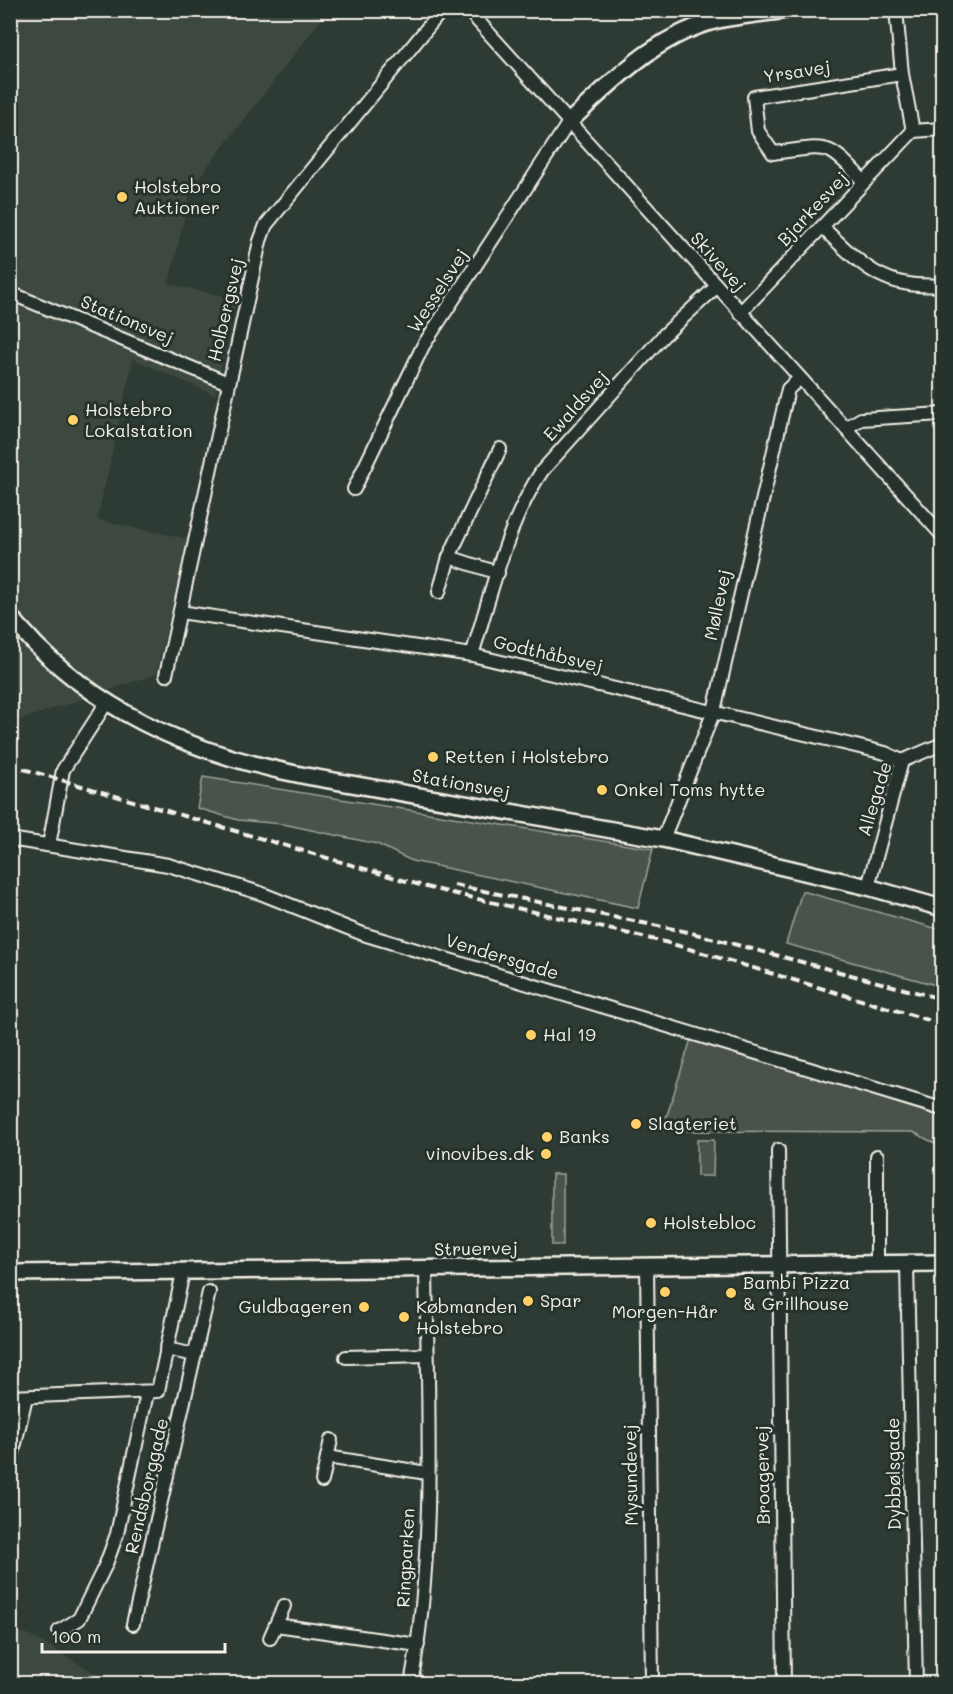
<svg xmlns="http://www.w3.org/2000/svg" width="953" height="1694" font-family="Mali,sans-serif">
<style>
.built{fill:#3c4841}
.green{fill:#48524c;stroke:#9ea29a;stroke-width:1.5}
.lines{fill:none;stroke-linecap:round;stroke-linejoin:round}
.minor-casing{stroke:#f4f1e8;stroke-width:16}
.tertiary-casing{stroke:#f4f1e8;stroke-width:20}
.minor{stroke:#26332d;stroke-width:12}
.tertiary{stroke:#26332d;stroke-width:15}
.rail{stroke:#f4f1e8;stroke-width:4;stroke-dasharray:9 4.5;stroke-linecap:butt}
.poi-dot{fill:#ffd166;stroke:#26332d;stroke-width:2}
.labels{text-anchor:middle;stroke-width:6;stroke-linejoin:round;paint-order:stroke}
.street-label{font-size:18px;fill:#f4f1e8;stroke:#26332d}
.poi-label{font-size:18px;fill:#f4f1e8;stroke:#26332d;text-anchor:start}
</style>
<rect width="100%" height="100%" fill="#2e3b34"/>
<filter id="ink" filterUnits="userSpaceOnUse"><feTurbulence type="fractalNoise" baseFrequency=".0167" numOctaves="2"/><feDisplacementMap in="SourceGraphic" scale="12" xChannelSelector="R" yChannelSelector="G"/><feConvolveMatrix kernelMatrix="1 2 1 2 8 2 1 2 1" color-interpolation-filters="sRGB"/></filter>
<g filter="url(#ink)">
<g class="built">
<polygon points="10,11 328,11 191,188 169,284 236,299 215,395 133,359 97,520 188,539 156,674 11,723"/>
<polygon points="11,1632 28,1634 105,1679 100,1684 11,1683"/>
</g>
<g class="green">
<polygon points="203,777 653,849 638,908 412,861 377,844 283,824 238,820 197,808"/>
<polygon points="802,891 942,930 942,962 936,985 786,944"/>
<polygon points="691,1039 942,1117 942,1147 913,1132 662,1131"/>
<polygon points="697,1140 714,1140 713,1176 697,1176"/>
<rect x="552" y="1174" width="11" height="71"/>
</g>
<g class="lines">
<defs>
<g id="minor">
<polyline points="468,10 942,535"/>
<polyline points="913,131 942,129"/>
<path d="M863,181C826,139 826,147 773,153L758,131L754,97L902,74"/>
<path d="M822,227C862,265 883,290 942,285"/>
<polyline points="10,293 228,383"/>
<polyline points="740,313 913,131 902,74 896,10"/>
<polyline points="846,428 861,419 942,414"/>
<polyline points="354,489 423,346 569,122"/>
<polyline points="449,557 498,573"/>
<polyline points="439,592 449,557 500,449"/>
<polyline points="180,612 472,655 885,753 902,761"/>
<path d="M472,655C491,594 506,525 542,471L664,335L716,287"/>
<polyline points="166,675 260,241 266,225 442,10"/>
<polyline points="10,839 168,865 260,893 363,934 942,1109"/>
<polyline points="663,839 714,711 788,389 799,379"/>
<polyline points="49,845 63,770 107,702"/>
<polyline points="868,887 902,761 942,744"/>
<polyline points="778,1150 784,1684"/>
<polyline points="877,1156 877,1265"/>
<polyline points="907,1265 916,1684"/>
<polyline points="647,1266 652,1684"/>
<polyline points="166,1349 195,1355"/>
<polyline points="346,1357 427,1355"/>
<polyline points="10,1397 158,1391 183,1272"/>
<polyline points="327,1457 427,1473"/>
<polyline points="10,1465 26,1397"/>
<polyline points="322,1481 331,1440"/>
<polyline points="133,1624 209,1292"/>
<polyline points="276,1625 418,1645"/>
<polyline points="59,1631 79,1619 106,1564 117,1534 147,1393"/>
<polyline points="270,1638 284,1606"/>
<path d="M411,1684C436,1548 428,1407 426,1270"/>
</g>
<g id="tertiary">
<path d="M569,122C615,79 659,32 723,19C744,15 765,13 786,10"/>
<path d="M10,617C19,626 27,635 35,644C111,720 203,756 306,776L663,839L868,887L942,908"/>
<polyline points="10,1273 942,1263"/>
</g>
</defs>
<use href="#minor" class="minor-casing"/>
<use href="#tertiary" class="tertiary-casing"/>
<use href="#minor" class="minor"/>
<use href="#tertiary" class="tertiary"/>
<g class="rail">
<polyline points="10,765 430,888 669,943 942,1024"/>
<polyline points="454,885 688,932 942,999"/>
</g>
</g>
</g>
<g class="poi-dot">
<circle cx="122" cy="197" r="6"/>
<circle cx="73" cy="420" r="6"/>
<circle cx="433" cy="757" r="6"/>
<circle cx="602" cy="790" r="6"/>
<circle cx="531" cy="1035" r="6"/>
<circle cx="636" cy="1124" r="6"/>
<circle cx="547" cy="1137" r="6"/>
<circle cx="546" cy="1154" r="6"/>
<circle cx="651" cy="1223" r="6"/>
<circle cx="665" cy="1292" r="6"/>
<circle cx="731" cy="1293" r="6"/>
<circle cx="528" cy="1301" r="6"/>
<circle cx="364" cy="1307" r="6"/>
<circle cx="404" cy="1317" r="6"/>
</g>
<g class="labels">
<g class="street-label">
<text transform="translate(797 72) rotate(-9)" y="6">Yrsavej</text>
<text transform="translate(813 209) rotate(-47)" y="6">Bjarkesvej</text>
<text transform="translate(718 262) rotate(48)" y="6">Skivevej</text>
<text transform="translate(438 291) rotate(-57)" y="6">Wesselsvej</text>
<text transform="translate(226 310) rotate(-77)" y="6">Holbergsvej</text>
<text transform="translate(127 320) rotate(23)" y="6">Stationsvej</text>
<text transform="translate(576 406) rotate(-48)" y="6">Ewaldsvej</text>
<text transform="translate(718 605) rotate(-78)" y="6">Møllevej</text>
<text transform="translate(548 654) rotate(13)" y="6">Godthåbsvej</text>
<text transform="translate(461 784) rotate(10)" y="6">Stationsvej</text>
<text transform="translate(875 799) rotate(-73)" y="6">Allegade</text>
<text transform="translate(502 957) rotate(17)" y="6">Vendersgade</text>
<text transform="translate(476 1249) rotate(-1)" y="6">Struervej</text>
<text transform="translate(894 1474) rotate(-91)" y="6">Dybbølsgade</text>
<text transform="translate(631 1475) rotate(-91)" y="6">Mysundevej</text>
<text transform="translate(763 1475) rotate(-91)" y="6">Broagervej</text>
<text transform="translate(147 1486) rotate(-77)" y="6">Rendsborggade</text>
<text transform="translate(406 1558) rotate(-87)" y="6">Ringparken</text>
</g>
<g class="poi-label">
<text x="134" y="193">Holstebro<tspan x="134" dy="21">Auktioner</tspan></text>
<text x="85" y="416">Holstebro<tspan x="85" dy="21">Lokalstation</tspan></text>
<text x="445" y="763">Retten i Holstebro</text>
<text x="614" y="796">Onkel Toms hytte</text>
<text x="543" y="1041">Hal 19</text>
<text x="648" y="1130">Slagteriet</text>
<text x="559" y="1143">Banks</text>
<text x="534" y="1160" text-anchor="end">vinovibes.dk</text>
<text x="663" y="1229">Holstebloc</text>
<text x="743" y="1289">Bambi Pizza<tspan x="743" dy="21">&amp; Grillhouse</tspan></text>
<text x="540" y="1307">Spar</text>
<text x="352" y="1313" text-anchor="end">Guldbageren</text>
<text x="416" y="1313">Købmanden<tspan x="416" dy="21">Holstebro</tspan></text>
<text x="665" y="1318" text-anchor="middle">Morgen-Hår</text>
</g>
</g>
<rect width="953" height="1694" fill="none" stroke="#26332d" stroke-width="36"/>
<rect x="18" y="18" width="917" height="1658" fill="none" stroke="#f4f1e8" stroke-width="2" filter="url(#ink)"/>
<path d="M42 1643v9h183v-9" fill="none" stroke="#f4f1e8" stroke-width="3"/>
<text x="51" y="1643" font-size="18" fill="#f4f1e8" stroke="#26332d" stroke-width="4.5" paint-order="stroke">100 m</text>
</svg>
